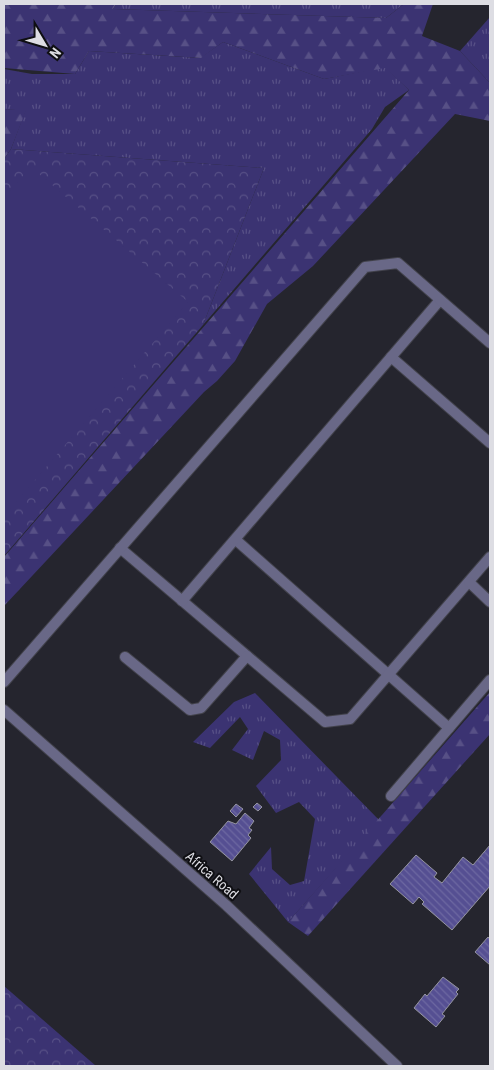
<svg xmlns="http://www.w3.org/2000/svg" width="494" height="1070" font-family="'Roboto Condensed',sans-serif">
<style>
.grass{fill:url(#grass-tufts)}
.forest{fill:url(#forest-firs)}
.park{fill:url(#park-crowns)}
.pitch{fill:#3b3372}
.building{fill:url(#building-back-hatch);stroke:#9595a0}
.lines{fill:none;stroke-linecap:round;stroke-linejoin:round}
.minor-casing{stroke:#42424b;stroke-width:12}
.tertiary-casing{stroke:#42424b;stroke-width:12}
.minor{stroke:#696887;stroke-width:10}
.tertiary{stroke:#696887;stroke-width:10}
.labels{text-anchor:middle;stroke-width:4;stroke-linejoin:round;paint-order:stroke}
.street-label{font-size:14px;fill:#dddde3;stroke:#0f0f13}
</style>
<defs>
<pattern id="grass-tufts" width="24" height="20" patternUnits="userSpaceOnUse" patternTransform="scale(1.25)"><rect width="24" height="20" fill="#3b3372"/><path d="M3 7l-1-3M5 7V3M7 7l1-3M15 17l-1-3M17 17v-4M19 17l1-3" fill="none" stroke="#575086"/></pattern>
<pattern id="forest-firs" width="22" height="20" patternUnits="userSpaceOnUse" patternTransform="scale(1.25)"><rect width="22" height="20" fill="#3b3372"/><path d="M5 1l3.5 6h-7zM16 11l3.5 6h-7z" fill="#575086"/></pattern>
<pattern id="park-crowns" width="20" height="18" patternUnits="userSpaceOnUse" patternTransform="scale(1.25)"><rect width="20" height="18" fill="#3b3372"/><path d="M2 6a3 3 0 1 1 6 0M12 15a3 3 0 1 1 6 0" fill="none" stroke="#575086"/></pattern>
<pattern id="building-back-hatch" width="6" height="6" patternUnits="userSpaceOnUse" patternTransform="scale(1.25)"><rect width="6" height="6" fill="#554f92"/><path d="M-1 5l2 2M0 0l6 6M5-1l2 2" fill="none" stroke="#6d68a1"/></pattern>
</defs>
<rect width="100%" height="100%" fill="#25252e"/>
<g class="grass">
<polygon points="116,4 404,4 386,18 113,9"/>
<polygon points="490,17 490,83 460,51"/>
<polygon points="223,42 324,79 385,67 409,90 385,107 372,129 203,325 264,168 11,149 26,109 4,110 4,69 32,74 75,74 89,51 200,58"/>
<polygon points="255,693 379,820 288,922 249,874 271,847 272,869 290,885 304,881 315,819 299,802 276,813 256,786 281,760 280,740 264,731 253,760 232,750 248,729 240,717 210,748 193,742 234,702"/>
</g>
<g class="forest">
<polygon points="4,4 116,4 113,9 386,18 404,4 433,4 422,36 460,51 490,83 490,121 455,114 313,266 267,304 235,361 217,381 204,392 4,606 4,557 409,90 385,68 324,79 223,42 201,58 89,51 75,74 4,68"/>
<polygon points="27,108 11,149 4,159 4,110"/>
<polygon points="490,692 490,734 308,936 288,922"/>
</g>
<g class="park">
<polygon points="11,149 264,168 203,325 4,556 4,159"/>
<polygon points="4,986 96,1066 4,1066"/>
</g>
<polygon class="pitch" points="31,167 188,302 4,516 4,198"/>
<g class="building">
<polygon points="257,803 262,807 258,811 253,807"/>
<polygon points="236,804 243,809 236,817 230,811"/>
<polygon points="245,813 254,821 249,828 252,830 248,835 251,838 232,861 210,842 228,821 236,824"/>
<polygon points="490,845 490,886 452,930 422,904 424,902 419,897 413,904 390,884 416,855 437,873 434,877 442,883 463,857 473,865"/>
<polygon points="488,937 490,939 490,965 475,952"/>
<polygon points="443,977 459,989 456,992 458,994 442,1014 445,1016 436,1027 414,1008 425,994 427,996"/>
</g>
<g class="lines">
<defs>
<g id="minor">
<polyline points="391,357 490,443"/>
<polyline points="236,540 449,728"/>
<polyline points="120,548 325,722 350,719 490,557"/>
<polyline points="469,582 490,602"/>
<polyline points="182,601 440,300"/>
<polyline points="125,657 190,710 201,708 247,656"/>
<polyline points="4,682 365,267 398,263 490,343"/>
<polyline points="391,796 490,680"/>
</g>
<polyline id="tertiary" points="4,710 226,905 397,1066"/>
</defs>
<use href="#minor" class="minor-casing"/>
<use href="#tertiary" class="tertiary-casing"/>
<use href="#minor" class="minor"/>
<use href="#tertiary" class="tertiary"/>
</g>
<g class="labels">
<g class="street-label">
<text transform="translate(212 875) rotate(41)" y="5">Africa Road</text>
</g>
</g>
<rect width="494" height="1070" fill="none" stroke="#dddde3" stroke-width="10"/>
<g transform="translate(45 45) rotate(128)" stroke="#0f0f13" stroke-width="4" paint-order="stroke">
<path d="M0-4L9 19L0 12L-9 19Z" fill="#dddde3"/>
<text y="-8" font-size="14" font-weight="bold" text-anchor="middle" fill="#dddde3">N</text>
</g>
</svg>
